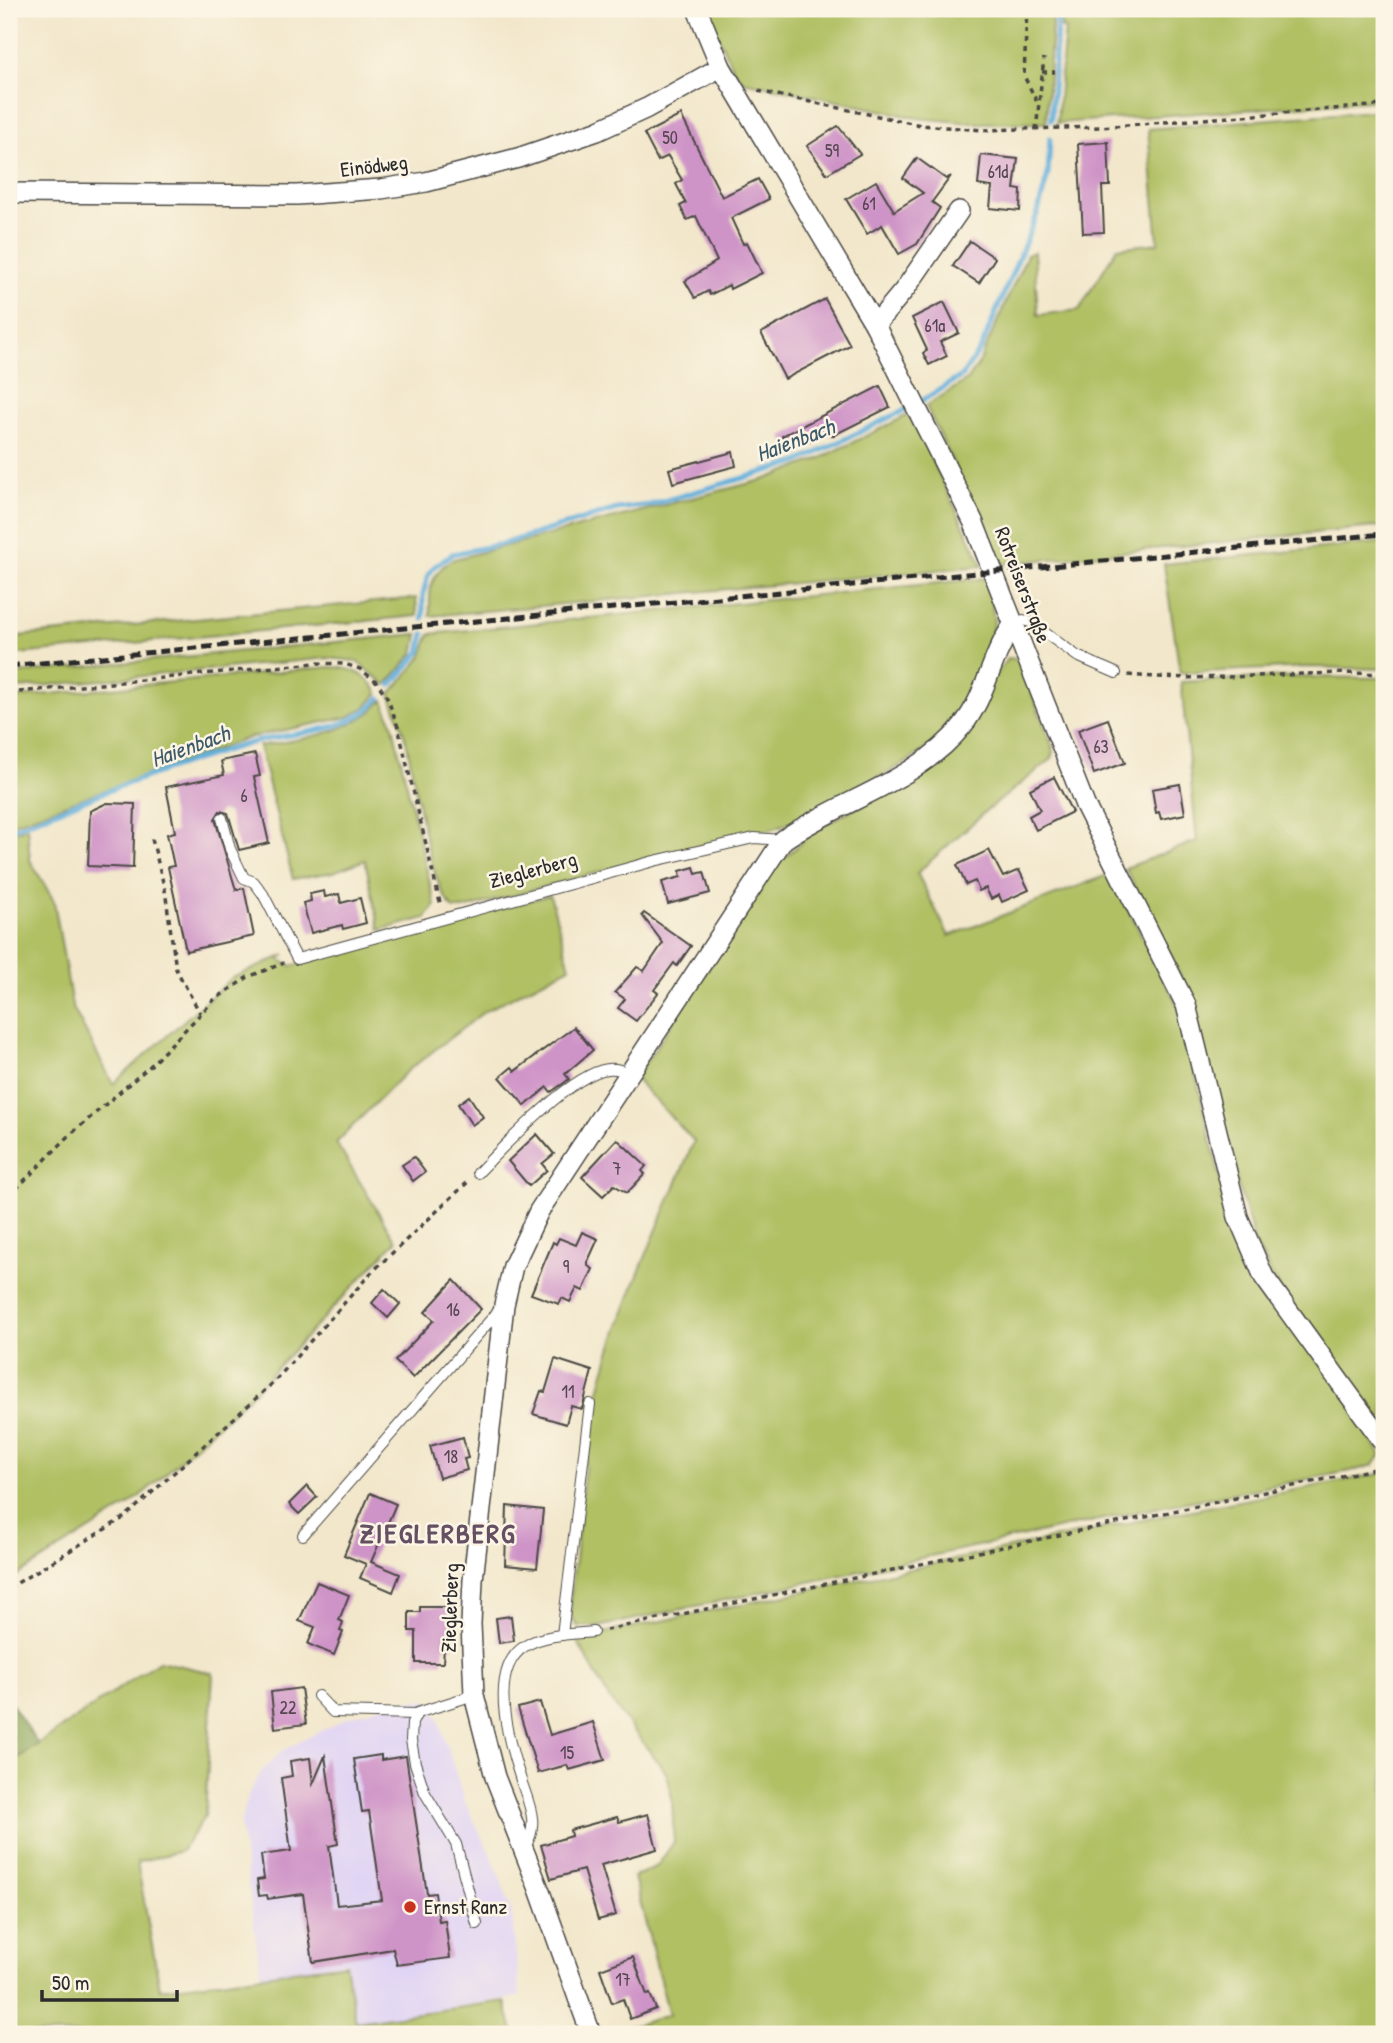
<svg xmlns="http://www.w3.org/2000/svg" width="1393" height="2043" font-family="'Patrick Hand',sans-serif">
<style>
.built{fill:#e0d4f4}
.green{fill:#b0c063;stroke:#6e7647;stroke-width:2}
.forest{fill:#8ca659;stroke:#5c6842;stroke-width:2}
.lines{fill:none;stroke-linecap:round;stroke-linejoin:round}
.stream{stroke:#62afdc;stroke-width:5}
.building{fill:#cf94c7}
.service-casing{stroke:#494743;stroke-width:12}
.minor-casing{stroke:#494743;stroke-width:22}
.path{stroke:#494743;stroke-width:3.5;stroke-dasharray:5 5;stroke-linecap:butt}
.service{stroke:#fff;stroke-width:10}
.minor{stroke:#fff;stroke-width:19}
.rail{stroke:#2b2b2b;stroke-width:5;stroke-dasharray:10 5;stroke-linecap:butt}
.poi-dot{fill:#c8321e;stroke:#fcf5e5;stroke-width:2.5}
.labels{text-anchor:middle;stroke-width:5;stroke-linejoin:round;paint-order:stroke}
.number-label{font-size:18px;fill:#544552}
.street-label{font-size:21px;fill:#2b2b2b;stroke:#fcf5e5}
.poi-label{font-size:21px;fill:#2b2b2b;stroke:#fcf5e5;text-anchor:start}
.water-label{font-size:23px;font-style:italic;fill:#3e5969;stroke:#fcf5e5}
.district-label{font-size:28px;font-weight:bold;letter-spacing:2px;fill:#645062;stroke:#fcf5e5}
</style>
<rect width="100%" height="100%" fill="#fcf5e5"/>
<filter id="ink" filterUnits="userSpaceOnUse"><feTurbulence type="fractalNoise" baseFrequency=".0143" numOctaves="2"/><feDisplacementMap in="SourceGraphic" scale="14" xChannelSelector="R" yChannelSelector="G"/><feConvolveMatrix kernelMatrix="1 2 1 2 8 2 1 2 1" color-interpolation-filters="sRGB"/></filter>
<filter id="wash" filterUnits="userSpaceOnUse"><feTurbulence type="fractalNoise" baseFrequency=".00686" numOctaves="4" result="noise"/><feDisplacementMap in="SourceGraphic" scale="28" xChannelSelector="R" yChannelSelector="G"/><feGaussianBlur stdDeviation="1.57" result="paint"/><feColorMatrix in="noise" values="0 0 0 0 0 0 0 0 0 0 0 0 0 0 0 0 0 1.4 0 .05"/><feComposite in="paint" operator="in"/></filter>
<g filter="url(#wash)">
<rect width="100%" height="100%" fill="#f2e7cb"/>
<polygon class="built" points="426,1700 437,1715 465,1802 497,1868 512,1914 520,1997 356,2021 346,1962 261,1975 240,1824 248,1796 261,1772 282,1751 349,1717 392,1703"/>
<g class="green">
<polygon points="705,9 1053,9 1046,123 972,123 917,118 743,81 733,69"/>
<polygon points="1062,9 1384,9 1384,100 1057,123 1065,29 1061,28"/>
<polygon points="1384,110 1384,526 1001,564 926,406 967,380 978,365 1027,255 1034,252 1038,315 1079,310 1117,248 1158,243 1148,129"/>
<path d="M910,414L983,566L430,616C429,591 429,575 451,560L766,479L819,459Z"/>
<polygon points="1384,542 1384,669 1309,667 1180,673 1164,564"/>
<path d="M988,578L994,620L987,656L976,690L946,735L904,764L796,820L772,829L657,856L464,909H454C429,888 415,780 407,745C403,727 396,711 390,694L421,658L430,634Z"/>
<polygon points="416,598 417,616 9,655 9,637"/>
<polygon points="418,634 414,653 386,685 356,661 329,658 9,689 9,674"/>
<path d="M1008,658L1017,659L1021,665L1054,751L1052,759L985,812L917,873L949,936L1110,874L1180,1010L1224,1195L1381,1455L1374,1465L1356,1470L1165,1506L598,1627L577,1626L571,1616V1594C580,1523 583,1448 602,1379C625,1297 662,1219 694,1141L635,1079L777,865L813,831L915,776Z"/>
<path d="M330,667C350,667 368,674 378,693L366,707L348,717L251,737L9,825V698Z"/>
<polygon points="1279,677 1384,678 1384,1431 1290,1305 1256,1245 1228,1152 1193,1000 1125,868 1197,841 1181,682"/>
<path d="M383,700L393,726L435,905L426,918L380,930L365,860L333,872L293,879L259,746C302,739 352,734 383,700Z"/>
<polygon points="27,827 30,860 54,901 72,1006 113,1084 232,978 285,955 279,959 291,966 550,895 570,967 485,1011 406,1072 336,1143 396,1241 252,1394 153,1485 129,1505 9,1581 9,834"/>
<polygon points="1384,1473 1384,2034 605,2034 669,2015 634,1877 657,1866 674,1842 672,1798 667,1774 610,1700 576,1639 1171,1514"/>
<polygon points="159,1661 213,1673 205,1816 181,1851 137,1862 160,1989 345,1964 356,2022 505,2001 514,2034 9,2034 9,1764"/>
</g>
<polygon class="forest" points="9,1700 38,1744 9,1764"/>
<g class="lines">
<g class="stream">
<polyline points="1051,120 1058,9"/>
<polyline points="920,402 962,376 981,348 1038,212 1048,174 1050,138"/>
<polyline points="423,618 423,595 428,575 434,567 452,554 502,544 617,509 650,505 798,462 911,407"/>
<polyline points="391,685 420,652 424,634"/>
<path d="M9,830C88,798 169,766 251,743C295,730 347,736 380,698"/>
</g>
</g>
<g id="blocks">
<g class="building">
<polygon points="681,115 722,197 758,179 769,199 731,218 743,244 747,242 762,273 730,289 729,285 710,295 708,291 695,298 685,281 717,261 696,216 687,220 680,206 686,203 676,184 682,180 668,156 658,161 644,134"/>
<polygon points="838,126 860,154 827,174 807,146"/>
<polygon points="1108,142 1110,186 1102,186 1104,232 1083,233 1078,144"/>
<polygon points="981,155 1018,159 1014,189 1021,190 1020,211 990,208 992,187 978,185"/>
<polygon points="917,158 946,179 951,176 932,202 940,208 917,244 899,254 882,225 867,234 846,199 876,181 894,211 923,193 903,178"/>
<polygon points="970,241 995,258 979,283 953,266"/>
<polygon points="825,299 850,345 785,379 761,333"/>
<polygon points="944,302 959,333 940,342 947,356 929,365 923,353 927,350 912,318"/>
<polygon points="880,386 890,407 832,436 830,432 788,450 782,436"/>
<polygon points="733,452 736,466 673,483 669,469"/>
<polygon points="1108,719 1125,763 1094,774 1078,730"/>
<polygon points="255,754 260,776 254,777 269,843 239,850 228,813 220,811 215,819 236,890 244,888 254,936 186,951 168,867 174,866 167,834 175,832 166,787 224,775 221,761"/>
<polygon points="1054,777 1072,812 1036,830 1029,816 1040,810 1030,789"/>
<polygon points="1180,784 1185,814 1161,819 1159,812 1156,813 1152,789"/>
<polygon points="107,803 135,804 133,868 88,866 90,811"/>
<polygon points="989,850 1003,877 1019,870 1029,890 1002,902 999,895 991,899 986,888 979,891 975,881 966,885 957,865"/>
<polygon points="694,867 696,874 704,872 710,893 668,904 662,882 681,877 680,871"/>
<polygon points="324,891 325,897 339,894 341,903 360,898 366,923 343,929 342,925 311,933 303,903 311,901 310,894"/>
<polygon points="644,913 691,946 677,966 674,963 654,990 658,993 636,1021 618,1008 625,999 615,992 637,967 644,971 663,943 642,915"/>
<polygon points="574,1027 593,1050 565,1074 569,1079 564,1083 551,1092 547,1087 525,1106 500,1077 512,1067 515,1071"/>
<polygon points="469,1096 483,1117 472,1125 458,1104"/>
<polygon points="537,1134 554,1154 542,1164 547,1170 529,1186 508,1161"/>
<polygon points="617,1139 646,1166 642,1171 645,1174 627,1193 614,1185 603,1196 582,1177"/>
<polygon points="414,1157 425,1172 413,1181 402,1165"/>
<polygon points="582,1232 598,1239 588,1261 588,1266 593,1269 583,1291 577,1288 570,1302 562,1298 559,1304 531,1294 553,1242 556,1244 559,1238 576,1245"/>
<polygon points="454,1280 481,1309 413,1378 395,1361 434,1320 425,1312"/>
<polygon points="384,1289 400,1304 388,1318 372,1303"/>
<polygon points="555,1359 592,1371 582,1409 571,1406 566,1424 533,1414 541,1391 545,1392"/>
<polygon points="463,1437 468,1458 464,1459 467,1470 439,1478 430,1446"/>
<polygon points="307,1486 317,1497 299,1514 289,1504"/>
<polygon points="370,1493 396,1504 371,1562 400,1574 393,1592 360,1578 366,1564 344,1555"/>
<polygon points="507,1506 543,1510 537,1568 505,1565"/>
<polygon points="317,1582 349,1595 339,1620 343,1622 340,1631 343,1632 334,1655 308,1644 315,1627 299,1621"/>
<polygon points="420,1607 453,1607 453,1647 444,1647 443,1663 416,1663 416,1631 409,1631 409,1612 420,1612"/>
<polygon points="511,1616 514,1641 499,1643 496,1618"/>
<polygon points="301,1688 306,1724 275,1728 271,1692"/>
<polygon points="540,1702 550,1735 593,1722 605,1760 569,1770 567,1765 538,1773 518,1708"/>
<polygon points="381,1755 381,1760 406,1756 427,1894 435,1893 439,1921 445,1920 450,1958 397,1965 393,1949 313,1962 303,1894 268,1899 267,1895 259,1896 257,1880 264,1879 261,1855 291,1851 281,1778 292,1776 290,1761 310,1758 313,1784 325,1756 338,1844 329,1846 337,1905 382,1900 369,1811 362,1812 354,1759"/>
<polygon points="648,1814 657,1849 601,1865 616,1915 598,1920 583,1870 551,1879 541,1845 571,1836 570,1830 617,1817 619,1822"/>
<polygon points="633,1957 647,1995 650,1994 656,2009 630,2019 623,1999 612,2003 600,1969"/>
</g>
</g>
</g>
<g filter="url(#ink)">
<use href="#blocks" fill-opacity="0" stroke="#494743" stroke-width="2"/>
<g class="lines">
<defs>
<g id="service">
<polyline points="1014,624 1023,620 1030,622 1077,656 1116,673"/>
<polyline points="222,818 230,849 244,878 254,882 263,894 297,959 654,861 754,838 783,840"/>
<path d="M478,1173C503,1147 572,1073 608,1069C615,1068 622,1070 628,1073"/>
<polyline points="303,1535 501,1308"/>
<polyline points="562,1635 590,1404"/>
<polyline points="474,1695 417,1713 412,1723 411,1740 415,1763 425,1793 456,1844 477,1924"/>
<polyline points="318,1696 333,1712 416,1714"/>
<path d="M524,1848C541,1824 528,1803 520,1777C509,1744 487,1670 525,1646C544,1634 572,1634 593,1632"/>
</g>
<g id="minor">
<polyline points="697,9 721,67 875,325 973,521 1085,805 1186,1005 1238,1217 1264,1277 1384,1443"/>
<polyline points="9,193 297,195 381,189 426,182 518,158 597,131 647,108 721,67"/>
<polyline points="875,325 905,289 959,211"/>
<path d="M591,2034L539,1889L495,1777L474,1695L471,1624L473,1580L504,1305L513,1266L539,1211L783,840C840,800 919,781 963,725C987,695 991,654 1014,624"/>
</g>
</defs>
<use href="#service" class="service-casing"/>
<use href="#minor" class="minor-casing"/>
<g class="path">
<polyline points="1027,9 1024,76 1038,104"/>
<polyline points="1042,72 1055,72"/>
<polyline points="758,91 921,125 983,130 1101,127 1384,105"/>
<polyline points="1036,130 1044,58"/>
<path d="M1128,675C1212,683 1299,670 1384,674"/>
<polyline points="9,693 316,663 345,664 360,669 376,681 387,697 398,727 441,907"/>
<polyline points="152,839 165,890 176,969 200,1013"/>
<polyline points="9,1196 70,1135 150,1066 214,1000 248,977 284,963"/>
<polyline points="9,1588 125,1517 274,1382 371,1273 469,1181"/>
<polyline points="606,1630 1384,1467"/>
</g>
<use href="#service" class="service"/>
<use href="#minor" class="minor"/>
<polyline class="rail" points="9,666 1384,534"/>
</g>
</g>
<circle class="poi-dot" cx="410" cy="1907" r="7"/>
<g class="labels">
<g class="number-label">
<text x="670" y="144">50</text>
<text x="832" y="157">59</text>
<text x="998" y="178">61d</text>
<text x="869" y="210">61</text>
<text x="935" y="332">61a</text>
<text x="1101" y="753">63</text>
<text x="244" y="802">6</text>
<text x="617" y="1175">7</text>
<text x="566" y="1273">9</text>
<text x="453" y="1316">16</text>
<text x="568" y="1398">11</text>
<text x="451" y="1463">18</text>
<text x="288" y="1714">22</text>
<text x="567" y="1759">15</text>
<text x="623" y="1986">17</text>
</g>
<g class="street-label">
<text transform="translate(374 166) rotate(-7)" y="7">Einödweg</text>
<text transform="translate(1023 585) rotate(69)" y="7">Rotreiserstraße</text>
<text transform="translate(533 870) rotate(-15)" y="7">Zieglerberg</text>
<text transform="translate(450 1608) rotate(-88)" y="7">Zieglerberg</text>
</g>
<g class="poi-label">
<text x="424" y="1914">Ernst Ranz</text>
</g>
<g class="water-label">
<text transform="translate(795 440) rotate(-21)" y="8">Haienbach</text>
<text transform="translate(190 746) rotate(-20)" y="8">Haienbach</text>
</g>
<g class="district-label">
<text x="438" y="1543">ZIEGLERBERG</text>
</g>
</g>
<rect width="1393" height="2043" fill="none" stroke="#fcf5e5" stroke-width="35"/>
<path d="M42 1990v10h135v-10" fill="none" stroke="#2b2b2b" stroke-width="3.5"/>
<text x="52" y="1990" font-size="21" fill="#2b2b2b" stroke="#fcf5e5" stroke-width="5" paint-order="stroke">50 m</text>
</svg>
